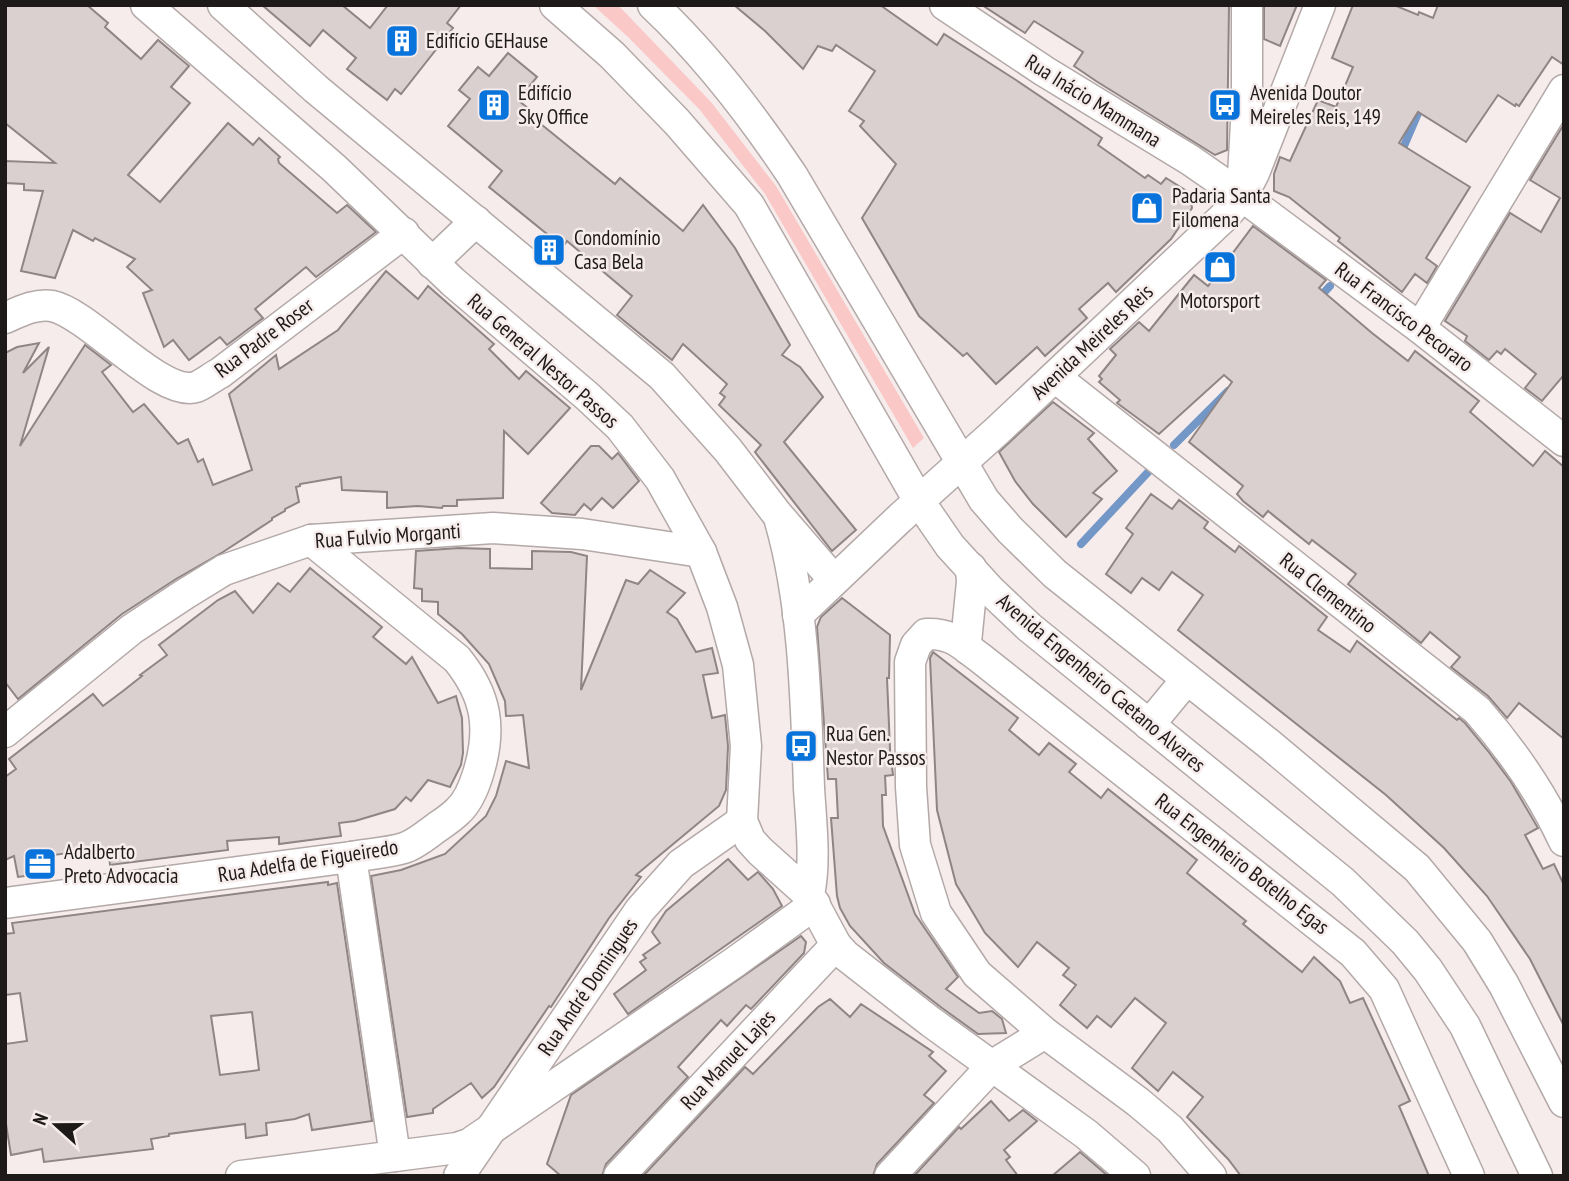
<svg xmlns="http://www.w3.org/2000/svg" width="1569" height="1181" font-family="'PT Sans Narrow',sans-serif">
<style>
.green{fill:#f9c8c7}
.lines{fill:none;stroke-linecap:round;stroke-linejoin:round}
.stream{stroke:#7397c6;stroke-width:8}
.building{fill:#dbd0d0;stroke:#8f8584;stroke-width:2;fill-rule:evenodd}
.minor-casing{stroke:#b3a9a8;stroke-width:33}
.minor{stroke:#fff;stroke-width:30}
.labels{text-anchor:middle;stroke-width:5;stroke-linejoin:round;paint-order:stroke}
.poi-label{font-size:21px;fill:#1e1a1a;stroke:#f7ecec;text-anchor:start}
.street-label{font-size:21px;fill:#1e1a1a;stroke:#f7ecec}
</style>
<rect width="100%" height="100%" fill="#f7ecec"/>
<polygon class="green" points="593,5 618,5 711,102 776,186 924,438 913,448 765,194 700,110 628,37"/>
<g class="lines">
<g class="stream">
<polyline points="1401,153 1422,104"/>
<polyline points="1318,299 1330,286"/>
<polyline points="1174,445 1228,391"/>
<polyline points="1081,544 1151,469"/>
</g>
</g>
<g class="building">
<polygon points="5,5 87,5 108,23 105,27 141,59 158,40 189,66 171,87 190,103 128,175 160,202 228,123 253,145 259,138 280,157 278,159 279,163 337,213 347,205 376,232 316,277 306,267 255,309 263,318 227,345 220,337 189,360 173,340 164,347 143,293 152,290 127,267 135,259 95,238 93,241 73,230 55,278 21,271 43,191 24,190 24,184 5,183 5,161 55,163 5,123"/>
<polygon points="262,5 342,5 370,28 388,5 461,5 447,23 453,28 401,94 395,89 387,100 347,69 356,58 323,30 310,46"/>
<polygon points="734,5 880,5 937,45 944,34 1016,80 1102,138 1098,145 1145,178 1148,175 1161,184 1166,178 1190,193 1192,208 1171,239 1116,292 1108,283 1079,309 1087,318 1045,356 1037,347 996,384 967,353 963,356 919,316 862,218 896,164 860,126 864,121 849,111 875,71 836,45 832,51 818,46 803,69 765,31"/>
<polygon points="982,5 1229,5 1227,150 1215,155 1096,81 1074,66 1083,52 1034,21 1025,33"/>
<polygon points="1264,5 1297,5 1280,46 1264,39"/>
<polygon points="1353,5 1394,5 1418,15 1419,12 1433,18 1438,5 1564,5 1564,65 1552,57 1519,106 1516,104 1515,106 1498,95 1466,142 1418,112 1399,143 1470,187 1426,258 1437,266 1427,283 1415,274 1402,292 1338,241 1340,238 1289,197 1274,191 1274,174 1280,157 1290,161 1318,100 1336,107 1353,67 1332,58"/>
<polygon points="508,53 537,77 518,100 529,109 526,112 615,184 620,178 683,231 703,205 735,248 790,345 782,355 800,367 823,397 784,442 856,530 832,551 755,452 761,445 719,405 725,397 720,393 727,384 683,344 672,360 617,315 632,296 567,241 563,247 489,187 502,171 448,126 470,99 459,90 478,67 489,76"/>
<polygon points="1564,124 1564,375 1542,401 1525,388 1536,374 1505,349 1501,354 1497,351 1489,360 1465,341 1467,336 1445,321 1510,213 1541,232 1560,198 1530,180"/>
<polygon points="1253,226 1326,280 1319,288 1372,333 1408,361 1415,351 1479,401 1470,412 1533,466 1545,451 1564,467 1564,739 1519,703 1507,718 1488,696 1451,667 1460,657 1430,632 1421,643 1348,584 1356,574 1312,540 1309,544 1268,511 1263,517 1243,501 1237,494 1243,486 1189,442 1232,382 1224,375 1159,434 1117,403 1120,400 1099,382 1102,379 1099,376 1116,355 1110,349 1139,322 1149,331 1194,275 1208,286"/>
<polygon points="386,271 418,299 428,286 494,344 489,349 519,379 526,371 570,408 528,454 504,431 503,498 457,500 457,506 443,506 442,508 418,506 387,508 387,492 342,490 341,477 300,484 300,486 296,487 299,502 285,509 285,511 272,518 272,520 223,552 176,579 122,614 18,699 5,682 5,353 17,347 39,343 23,373 49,347 20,446 85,345 111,365 102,372 133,412 144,404 178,444 188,439 198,462 203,459 213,485 252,470 229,394 276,355 279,369 338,330"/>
<polygon points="1053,402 1094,433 1088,439 1117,471 1093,493 1102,499 1066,537 1033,504 1015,481 999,452"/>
<polygon points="591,446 599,446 612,459 618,453 639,481 613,508 602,498 591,510 584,504 575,515 552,513 541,503"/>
<polygon points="1151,494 1172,509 1179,500 1208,522 1204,528 1235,552 1239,546 1327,617 1318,630 1350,652 1357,641 1457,720 1459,718 1465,723 1488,751 1511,782 1538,828 1525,835 1543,869 1554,864 1564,885 1564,1026 1530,959 1487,896 1444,848 1386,795 1178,630 1203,595 1172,572 1159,590 1142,578 1131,593 1106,574 1133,534 1126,528"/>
<polygon points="459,548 490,549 490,568 532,569 532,551 571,552 587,556 581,690 626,580 638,584 650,570 685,593 667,612 677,619 696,652 712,648 718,673 703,675 712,718 725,715 728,746 726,790 719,806 636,875 641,877 609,918 551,1007 549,1006 494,1087 482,1098 471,1083 433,1109 433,1113 407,1117 371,876 401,870 445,854 486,816 496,796 506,761 529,768 523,715 506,716 505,701 489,664 462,634 438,614 438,602 422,601 422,589 414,588 416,551"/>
<polygon points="310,568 382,627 373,637 406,664 412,657 438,703 456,696 462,718 463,753 461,765 450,787 428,780 411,801 406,797 395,809 355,821 339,823 341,836 279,844 279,837 227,841 228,850 110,865 108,848 53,855 55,872 18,877 14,856 5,860 5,777 16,769 9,759 93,694 103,706 123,691 142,676 140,675 167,655 159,645 218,600 235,591 253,613 278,583 290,592"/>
<polygon points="842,598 890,635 889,678 887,678 890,749 893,775 885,776 886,795 882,795 883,826 915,914 958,977 946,989 979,1013 992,1011 1002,1019 1006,1033 978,1034 942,1008 884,963 850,926 840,908 837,896 831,818 838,818 836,779 828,779 817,627 821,617"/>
<polygon points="933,652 1018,718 1009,730 1039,755 1049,743 1076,764 1069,772 1101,798 1108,789 1197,860 1187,873 1246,921 1243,924 1302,972 1314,957 1340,981 1350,1003 1363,998 1410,1101 1399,1106 1429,1176 1241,1176 1228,1159 1187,1117 1203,1097 1173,1072 1158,1091 1132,1068 1166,1023 1135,998 1111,1027 1097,1016 1087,1028 1060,1005 1076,985 1063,975 1069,968 1037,942 1018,967 985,933 956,884 937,810 930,658"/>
<polygon points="728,859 748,880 758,872 773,889 782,906 628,1014 614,994 646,970 640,962 646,958 643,955 660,943 652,932 666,911"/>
<path d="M328,882V885L337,883L372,1121L312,1130L309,1114L295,1119L266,1123L267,1135L246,1138L245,1124L169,1134V1136L151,1139L153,1149L44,1162L42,1149L11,1155L5,1118V1044L27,1041L20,993L5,995V934L14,933L12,923ZM252,1012L259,1070L220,1075L211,1016Z"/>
<polygon points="801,936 806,942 804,953 751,1009 746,1005 727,1026 721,1020 698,1045 678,1067 688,1077 606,1164 602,1176 561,1176 547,1164 571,1095"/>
<polygon points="830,999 850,1017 861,1004 933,1052 929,1056 946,1071 924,1095 934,1103 877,1164 873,1176 643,1176 745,1067 753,1074 818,1007"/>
<polygon points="991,1101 1009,1121 1023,1110 1037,1121 1004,1150 1010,1157 1006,1160 1018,1176 914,1176 959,1127 961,1129"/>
<polygon points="1080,1152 1108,1176 1052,1176 1072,1159"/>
</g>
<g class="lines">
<defs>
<g id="minor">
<polyline points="146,5 334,168 453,282 587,396 620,427 660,479 701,552 722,607 738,665 746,746 742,821 750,840 760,851 809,895 836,945 845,955 931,1022 1086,1134 1135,1176"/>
<polyline points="223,5 316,89 662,376 728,450 777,514 834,580"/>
<polyline points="555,5 612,55 677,122 749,205 919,501 950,546 991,591 1029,627 1343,882 1405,942 1428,970 1465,1026 1537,1176"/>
<path d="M653,5C706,55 752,115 792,175L984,500L1010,530L1055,574L1269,744L1417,868L1477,941L1504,985L1564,1102"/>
<polyline points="945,5 1044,71 1190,160 1242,196 1420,328 1564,441"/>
<polyline points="1243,176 1247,105 1247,5"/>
<polyline points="432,263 476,221"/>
<path d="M5,318C19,312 36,303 52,306C90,314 161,398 196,387C204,384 212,377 220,373L404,233"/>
<polyline points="1420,328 1564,90"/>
<path d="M1055,377L1477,710C1512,750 1542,793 1564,841"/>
<path d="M780,521C804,604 806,702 809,788C811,822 816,861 809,895"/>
<polyline points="798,615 900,518 998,430 1226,215 1242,196 1254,173 1320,5"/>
<polyline points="968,649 966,642 972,582 971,568"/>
<polyline points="1149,725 1187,679"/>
<polyline points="5,732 132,629 185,594 224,570 311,540 493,528 582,534 701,552"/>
<polyline points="351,857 395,1156"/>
<path d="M5,903L351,857C368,854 388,853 404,848C416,844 426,835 436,828C443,823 451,818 458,811C468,802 474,787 478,774C492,729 487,696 457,659L311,540"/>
<polyline points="241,1176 457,1148 469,1144 735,962 815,904"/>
<polyline points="459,1176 640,910 681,864 742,821"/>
<polyline points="619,1176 836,945"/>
<polyline points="890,1176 993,1065 1045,1033"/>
<path d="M1211,1176L1170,1129L1138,1102L1045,1033L977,974L936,913L915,845L911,787L910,662L916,645L926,634C951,633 960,643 979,657L1353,953L1384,989L1469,1176"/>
</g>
</defs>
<use href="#minor" class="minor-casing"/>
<use href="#minor" class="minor"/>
</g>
<defs>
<symbol id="building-square" viewBox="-11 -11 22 22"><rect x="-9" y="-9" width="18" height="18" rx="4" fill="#0874db" stroke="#f7ecec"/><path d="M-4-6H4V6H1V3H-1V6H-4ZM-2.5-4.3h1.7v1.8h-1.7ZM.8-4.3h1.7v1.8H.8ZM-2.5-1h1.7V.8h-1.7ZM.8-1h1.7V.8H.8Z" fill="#fff"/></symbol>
<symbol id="bus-square" viewBox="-11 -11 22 22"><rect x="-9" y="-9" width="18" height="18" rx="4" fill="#0874db" stroke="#f7ecec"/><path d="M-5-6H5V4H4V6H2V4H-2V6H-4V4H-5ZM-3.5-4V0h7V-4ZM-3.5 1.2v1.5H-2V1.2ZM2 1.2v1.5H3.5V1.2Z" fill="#fff"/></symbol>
<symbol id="shop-square" viewBox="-11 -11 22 22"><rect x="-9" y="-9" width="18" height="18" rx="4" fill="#0874db" stroke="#f7ecec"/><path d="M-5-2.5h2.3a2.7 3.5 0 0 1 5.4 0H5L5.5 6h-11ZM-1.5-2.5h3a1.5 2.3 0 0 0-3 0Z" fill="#fff"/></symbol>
<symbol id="office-square" viewBox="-11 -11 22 22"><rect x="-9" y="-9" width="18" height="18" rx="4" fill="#0874db" stroke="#f7ecec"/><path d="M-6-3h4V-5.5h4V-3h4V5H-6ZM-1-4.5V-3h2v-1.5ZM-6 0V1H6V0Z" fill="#fff"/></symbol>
</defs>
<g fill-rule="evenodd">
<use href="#building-square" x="383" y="22" width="38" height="38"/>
<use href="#building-square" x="475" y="86" width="38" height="38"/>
<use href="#bus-square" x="1206" y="86" width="38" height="38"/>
<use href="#shop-square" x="1128" y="189" width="38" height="38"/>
<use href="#building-square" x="530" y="231" width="38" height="38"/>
<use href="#shop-square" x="1201" y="248" width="38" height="38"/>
<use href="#bus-square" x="782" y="727" width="38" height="38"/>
<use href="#office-square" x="21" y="845" width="38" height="38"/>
</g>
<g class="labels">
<g class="poi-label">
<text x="426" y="48">Edifício GEHause</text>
<text x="518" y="100">Edifício<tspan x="518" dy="24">Sky Office</tspan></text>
<text x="1250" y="100">Avenida Doutor<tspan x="1250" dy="24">Meireles Reis, 149</tspan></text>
<text x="1172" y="203">Padaria Santa<tspan x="1172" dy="24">Filomena</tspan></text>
<text x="574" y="245">Condomínio<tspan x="574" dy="24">Casa Bela</tspan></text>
<text x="1220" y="308" text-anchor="middle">Motorsport</text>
<text x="826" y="741">Rua Gen.<tspan x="826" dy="24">Nestor Passos</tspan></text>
<text x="64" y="859">Adalberto<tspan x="64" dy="24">Preto Advocacia</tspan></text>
</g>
<g class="street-label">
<text transform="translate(1093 101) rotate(32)" y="7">Rua Inácio Mammana</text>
<text transform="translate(1404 317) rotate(37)" y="7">Rua Francisco Pecoraro</text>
<text transform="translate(264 338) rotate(-37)" y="7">Rua Padre Roser</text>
<text transform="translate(1092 342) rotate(-43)" y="7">Avenida Meireles Reis</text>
<text transform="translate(543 361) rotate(41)" y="7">Rua General Nestor Passos</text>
<text transform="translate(388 536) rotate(-4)" y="7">Rua Fulvio Morganti</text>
<text transform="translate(1328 593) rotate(38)" y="7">Rua Clementino</text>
<text transform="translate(1101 683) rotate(40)" y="7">Avenida Engenheiro Caetano Alvares</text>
<text transform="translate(308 861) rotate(-9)" y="7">Rua Adelfa de Figueiredo</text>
<text transform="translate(1242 864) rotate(38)" y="7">Rua Engenheiro Botelho Egas</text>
<text transform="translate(588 987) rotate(-56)" y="7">Rua André Domingues</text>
<text transform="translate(728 1060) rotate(-47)" y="7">Rua Manuel Lajes</text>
</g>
</g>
<rect width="1569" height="1181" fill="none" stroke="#1e1a1a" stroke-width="14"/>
<g transform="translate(56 1125) rotate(291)" stroke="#f7ecec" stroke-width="5" paint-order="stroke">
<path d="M0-5L12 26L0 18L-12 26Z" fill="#1e1a1a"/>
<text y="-10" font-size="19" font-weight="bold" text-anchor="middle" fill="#1e1a1a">N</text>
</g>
</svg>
